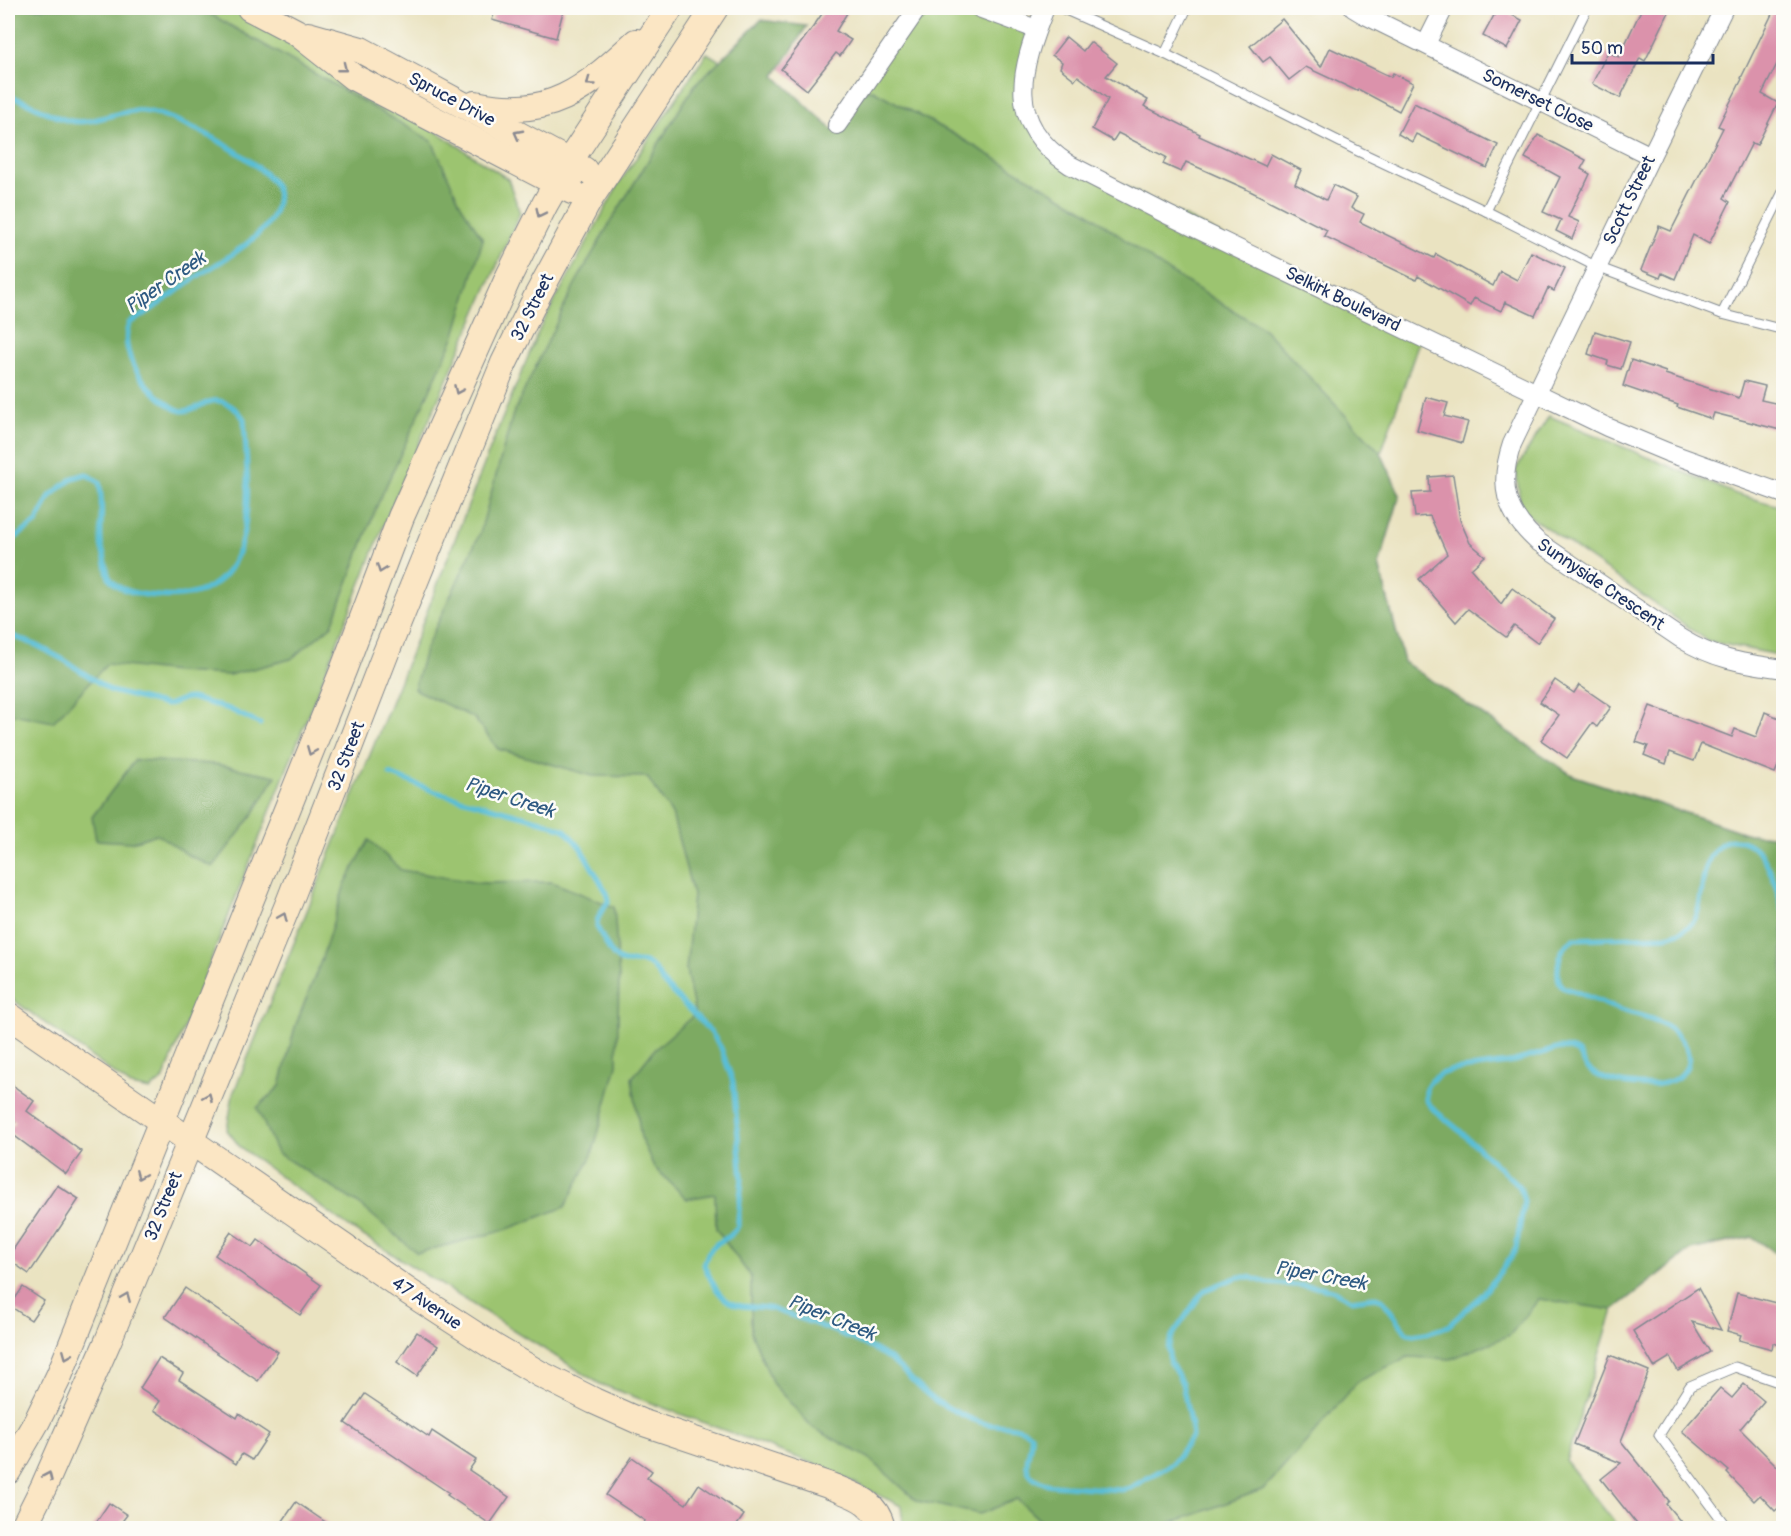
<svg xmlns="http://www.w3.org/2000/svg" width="1791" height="1536" font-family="Pangolin,sans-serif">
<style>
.green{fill:#9cc46f;stroke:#5c7a66;stroke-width:1.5}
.forest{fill:#7daa62;stroke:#4c6c60;stroke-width:1.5}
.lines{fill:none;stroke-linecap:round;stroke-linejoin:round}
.stream{stroke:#59bed7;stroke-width:5}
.building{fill:#db92ab}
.lane-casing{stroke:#828990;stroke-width:11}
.street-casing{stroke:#828990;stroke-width:20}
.secondary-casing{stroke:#828990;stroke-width:28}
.lane{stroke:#fff;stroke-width:9}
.street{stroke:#fff;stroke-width:18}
.secondary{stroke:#fbe6c4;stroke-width:26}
.oneway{stroke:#8b8a91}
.labels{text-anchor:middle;stroke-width:5;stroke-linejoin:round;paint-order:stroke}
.street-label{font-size:18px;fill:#1b2f5e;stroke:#fdfcf7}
.water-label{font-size:20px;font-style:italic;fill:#2e5a82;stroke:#fdfcf7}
</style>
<rect width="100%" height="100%" fill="#fdfcf7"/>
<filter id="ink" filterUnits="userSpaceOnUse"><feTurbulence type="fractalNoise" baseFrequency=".0167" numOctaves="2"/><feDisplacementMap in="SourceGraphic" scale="12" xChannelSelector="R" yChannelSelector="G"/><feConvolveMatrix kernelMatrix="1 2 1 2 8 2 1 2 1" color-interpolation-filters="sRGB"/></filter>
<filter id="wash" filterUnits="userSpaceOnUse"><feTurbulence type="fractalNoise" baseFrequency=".008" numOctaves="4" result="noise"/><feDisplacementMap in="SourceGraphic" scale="24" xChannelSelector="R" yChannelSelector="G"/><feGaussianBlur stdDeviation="1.35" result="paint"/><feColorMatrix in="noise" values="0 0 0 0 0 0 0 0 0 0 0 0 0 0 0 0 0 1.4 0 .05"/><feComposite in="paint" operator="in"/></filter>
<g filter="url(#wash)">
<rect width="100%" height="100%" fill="#eae3c1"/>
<g class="green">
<polygon points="8,8 250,8 508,179 520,213 391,507 164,1078 150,1090 131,1086 8,996"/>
<polygon points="918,8 979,8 1036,29 1023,83 1045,146 1421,336 1381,453 1400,495 1379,565 1404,662 1572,775 1748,834 1783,837 1783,1258 1752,1237 1691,1250 1613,1310 1566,1461 1619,1528 903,1528 901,1506 825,1468 600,1384 349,1227 240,1147 227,1130 233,1094 405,668 497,431 540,328 620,182 707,53 833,130"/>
<polygon points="1549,416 1736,494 1783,507 1783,656 1708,641 1521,510 1516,469"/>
</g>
<g class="forest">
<polygon points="8,8 200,8 432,141 461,205 483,239 455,335 376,508 332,625 291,659 229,675 176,672 107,664 53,722 8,713"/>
<polygon points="761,20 807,26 775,76 833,130 860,91 873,90 950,132 1086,211 1163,268 1264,329 1381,453 1400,495 1379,565 1404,662 1572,775 1748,834 1783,837 1783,1258 1752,1237 1691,1250 1613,1310 1539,1299 1510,1335 1451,1359 1408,1357 1358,1381 1315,1432 1264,1489 1188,1517 1153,1528 1048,1528 1017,1499 980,1514 917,1501 869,1458 813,1428 773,1384 751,1332 751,1277 716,1229 715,1194 687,1199 654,1167 641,1138 632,1078 654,1050 695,1014 686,970 693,895 672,814 647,777 593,776 498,749 474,718 414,689 425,650 480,533 513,414 574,286 611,221 694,86"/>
<polygon points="135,760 215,764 276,776 252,816 213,867 188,855 157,834 132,842 96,840 92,817"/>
<polygon points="369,840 401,870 479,883 552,882 614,907 619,977 617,1065 592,1155 565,1207 505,1230 417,1253 359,1204 277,1153 257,1108 280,1086 295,1027 322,958 345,884"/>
</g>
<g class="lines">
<g class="stream">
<path d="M8,96C30,100 48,117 71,121C96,125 118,109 143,111C173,113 268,161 277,191C279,198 276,207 274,213C263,238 223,260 201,274C182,287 164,301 145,314L129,323C119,351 140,382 162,399C168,404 175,410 182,411C192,411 200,405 209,402C222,397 237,408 244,419C248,490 265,605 158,596C143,595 117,592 109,577C107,574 107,567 106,564C105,556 101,549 101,541C100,521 104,502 99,482L86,474L73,478L50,496L37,522L8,543"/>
<path d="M8,634L38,646L64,660L111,691L166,705C175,704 181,697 191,698L229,709L260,724"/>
<path d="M390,774L436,792L545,822L565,830L580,847L607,893L609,900C603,909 596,917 597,927C602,935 608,951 615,957C630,972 647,947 662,982L711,1032L721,1048L733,1082L742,1178L738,1221V1226L730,1236L716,1244L708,1253L704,1265C711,1280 719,1301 737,1305C748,1308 761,1306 772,1309C809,1322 848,1334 882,1354C904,1367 919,1392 941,1404C955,1411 971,1421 987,1424C1004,1427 1014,1423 1031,1434C1032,1444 1028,1452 1027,1462C1025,1477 1042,1484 1054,1485L1106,1489L1121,1490L1130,1488L1172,1464L1179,1455L1192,1436L1191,1427L1182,1383L1170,1362L1168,1348L1172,1336L1199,1297L1205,1290L1238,1277H1249L1267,1283L1321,1287L1334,1291L1351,1300L1375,1297L1382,1299L1406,1332L1413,1335L1431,1332L1448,1326L1484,1293L1510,1259L1516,1248L1524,1201L1520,1187L1460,1131L1433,1109L1426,1100V1088L1429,1083L1440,1074L1453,1070L1508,1063L1560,1048C1588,1050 1577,1060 1591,1071C1604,1081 1623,1084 1639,1085C1654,1086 1676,1084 1685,1070C1690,1062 1689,1053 1684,1045C1669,1018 1644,1018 1618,1009C1599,1002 1581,993 1562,987C1555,978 1558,959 1563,949C1565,945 1571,942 1574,939L1666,936C1677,934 1690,929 1696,917C1702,903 1701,878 1708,862C1712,851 1722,839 1735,840C1768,842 1775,887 1784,912"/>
</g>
</g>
<g id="blocks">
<g class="building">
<polygon points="496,8 564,8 556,38 492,20"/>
<polygon points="826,8 838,8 847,13 836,31 851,40 840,56 836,53 807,90 781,69 813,27"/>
<polygon points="1498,8 1522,20 1507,49 1483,36"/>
<polygon points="1642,8 1671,8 1645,61 1640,58 1620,98 1592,84 1608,52 1619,57"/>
<polygon points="1775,8 1784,8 1784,50 1762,94 1778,103 1757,145 1752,143 1724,198 1730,202 1709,244 1693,235 1675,279 1662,273 1660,278 1641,270 1659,226 1671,231 1723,128 1718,126 1742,79 1741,78"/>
<polygon points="1282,19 1321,67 1330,48 1391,77 1393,73 1413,83 1399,111 1358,89 1357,91 1306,67 1289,80 1270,57 1263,62 1250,46"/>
<polygon points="1066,37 1083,51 1090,42 1117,63 1106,76 1148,100 1144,106 1200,134 1199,136 1265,166 1271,154 1301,170 1295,184 1326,200 1333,185 1357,197 1351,208 1364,214 1360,222 1434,258 1436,254 1493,286 1500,271 1517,280 1531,252 1565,268 1554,291 1548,288 1535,316 1505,302 1501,311 1474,298 1470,306 1418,276 1416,280 1324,236 1327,230 1244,188 1186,162 1181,172 1163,164 1166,157 1118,133 1113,141 1092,129 1108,99 1078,76 1075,80 1060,68 1062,62 1052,55"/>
<polygon points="1414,103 1498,145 1487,168 1416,134 1412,142 1398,134"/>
<polygon points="1538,135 1586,160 1581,169 1590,174 1583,189 1582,188 1568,217 1579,222 1572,239 1556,231 1561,220 1543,212 1560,177 1525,158"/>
<polygon points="1595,331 1630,342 1621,369 1607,365 1608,361 1588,354"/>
<polygon points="1631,360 1666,372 1665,374 1739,398 1744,381 1765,386 1761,400 1784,405 1784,431 1714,413 1712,419 1677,407 1678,405 1623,386"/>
<polygon points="1426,397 1448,403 1444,416 1468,422 1462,443 1417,430"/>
<polygon points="1453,475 1460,520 1470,543 1485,556 1471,569 1501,604 1512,588 1554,619 1537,643 1514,626 1506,637 1468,609 1456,622 1419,579 1447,554 1430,516 1415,517 1412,493 1430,492 1429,477"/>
<polygon points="1555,680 1574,693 1579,685 1611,707 1597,727 1592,723 1567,758 1541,740 1559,715 1540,702"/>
<polygon points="1650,706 1732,737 1735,729 1756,737 1765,712 1784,720 1784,752 1775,773 1701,744 1694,761 1670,752 1666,764 1644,755 1648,746 1636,742"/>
<polygon points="8,1082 34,1101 27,1111 82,1152 66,1174 8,1131 15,1122 8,1116"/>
<polygon points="57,1185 79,1199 29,1274 8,1259 8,1257"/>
<polygon points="231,1232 253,1247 258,1240 321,1285 300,1315 215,1255"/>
<polygon points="23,1287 44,1301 31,1320 10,1306"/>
<polygon points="185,1288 278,1352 258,1381 165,1317"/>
<polygon points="1698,1288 1721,1330 1692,1322 1710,1352 1678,1371 1670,1357 1654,1367 1633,1331"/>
<polygon points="1737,1293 1784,1305 1784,1346 1773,1343 1772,1349 1739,1340 1741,1335 1727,1331"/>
<polygon points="417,1332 438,1346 417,1376 397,1362"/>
<polygon points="1610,1355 1649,1371 1621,1441 1669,1501 1666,1504 1686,1528 1640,1528 1601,1479 1621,1463 1574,1444"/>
<polygon points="159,1358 183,1373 179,1380 237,1418 239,1414 269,1434 252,1460 242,1454 236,1464 154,1410 160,1401 140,1388"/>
<polygon points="1744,1384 1764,1401 1740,1429 1784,1473 1784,1503 1775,1511 1760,1495 1754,1501 1727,1473 1729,1471 1682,1431 1720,1388 1732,1398"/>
<polygon points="365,1394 429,1437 432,1431 476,1460 469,1470 509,1497 490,1524 447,1495 449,1493 345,1423"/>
<polygon points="632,1457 652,1471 647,1478 686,1504 699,1484 744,1515 735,1528 640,1528 645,1521 606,1495"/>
<polygon points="296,1502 334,1528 278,1528"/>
<polygon points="109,1503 127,1515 117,1528 92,1528"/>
</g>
</g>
</g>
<g filter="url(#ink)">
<use href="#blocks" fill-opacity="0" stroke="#828990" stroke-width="1.5"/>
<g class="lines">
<defs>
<g id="lane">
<polyline points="1061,8 1165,54 1360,152 1486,211 1597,267 1722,314 1784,330"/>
<polyline points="1165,54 1187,8"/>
<polyline points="1486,211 1587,8"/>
<polyline points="1722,314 1784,190"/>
<polyline points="1728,1528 1659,1435 1690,1386 1735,1367 1784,1384"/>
</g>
<g id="street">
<polyline points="979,8 1036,29"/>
<path d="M1045,8C1020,71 1004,122 1070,165L1168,215L1607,427L1667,452L1784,494"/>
<polyline points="1353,8 1363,14 1651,156"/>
<path d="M1724,8L1651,156L1512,444C1498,485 1505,512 1537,541L1680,638C1716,660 1743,663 1784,669"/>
<polyline points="1426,44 1444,8"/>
<polyline points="837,125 918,8"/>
</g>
<g id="secondary">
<polyline points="250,8 296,32 353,77 572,191"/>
<polyline points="308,35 361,50 584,170"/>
<path d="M475,104C550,120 584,90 636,42"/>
<path d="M8,1015L409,1292L494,1347L540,1374L594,1401L641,1422L828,1485C852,1495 875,1499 882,1528"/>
<polyline points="8,1471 37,1421 59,1376 344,668 401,517 509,276 545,204 569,162 670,8"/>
<polyline points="23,1528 44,1486 108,1341 290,900 385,655 504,363 536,298 589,200 715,8"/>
</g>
</defs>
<use href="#lane" class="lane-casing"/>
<use href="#street" class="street-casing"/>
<use href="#secondary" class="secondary-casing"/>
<use href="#lane" class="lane"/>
<use href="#street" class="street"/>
<use href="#secondary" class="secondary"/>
</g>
<defs><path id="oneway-chevron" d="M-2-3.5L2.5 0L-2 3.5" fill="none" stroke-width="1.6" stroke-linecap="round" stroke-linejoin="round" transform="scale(1.5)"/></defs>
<g class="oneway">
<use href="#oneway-chevron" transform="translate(343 68) rotate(38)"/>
<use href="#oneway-chevron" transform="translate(590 82) rotate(144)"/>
<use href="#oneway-chevron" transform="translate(518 134) rotate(-152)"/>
<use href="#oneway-chevron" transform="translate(540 213) rotate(116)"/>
<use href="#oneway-chevron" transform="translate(458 390) rotate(114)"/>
<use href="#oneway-chevron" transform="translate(381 569) rotate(111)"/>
<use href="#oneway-chevron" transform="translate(311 751) rotate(112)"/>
<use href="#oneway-chevron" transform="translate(283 917) rotate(-67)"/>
<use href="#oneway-chevron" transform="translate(208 1097) rotate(-67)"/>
<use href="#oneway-chevron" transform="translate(140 1175) rotate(112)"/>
<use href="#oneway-chevron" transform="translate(126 1297) rotate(-68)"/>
<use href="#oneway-chevron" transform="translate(67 1355) rotate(112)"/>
<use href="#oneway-chevron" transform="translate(48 1476) rotate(-66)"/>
</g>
</g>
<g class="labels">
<g class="street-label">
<text transform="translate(452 99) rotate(28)" y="6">Spruce Drive</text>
<text transform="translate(1538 100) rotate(26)" y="6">Somerset Close</text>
<text transform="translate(1629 200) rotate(-64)" y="6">Scott Street</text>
<text transform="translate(1343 299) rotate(26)" y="6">Selkirk Boulevard</text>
<text transform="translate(532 307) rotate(-63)" y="6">32 Street</text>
<text transform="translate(1601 584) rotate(34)" y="6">Sunnyside Crescent</text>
<text transform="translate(346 756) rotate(-69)" y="6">32 Street</text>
<text transform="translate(163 1206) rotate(-68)" y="6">32 Street</text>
<text transform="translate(427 1303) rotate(34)" y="6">47 Avenue</text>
</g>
<g class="water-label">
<text transform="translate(165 282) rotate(-35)" y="7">Piper Creek</text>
<text transform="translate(510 797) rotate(18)" y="7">Piper Creek</text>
<text transform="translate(1321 1275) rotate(10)" y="7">Piper Creek</text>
<text transform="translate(832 1317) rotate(22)" y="7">Piper Creek</text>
</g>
</g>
<rect width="1791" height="1536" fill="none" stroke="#fdfcf7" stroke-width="30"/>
<path d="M1572 54v9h141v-9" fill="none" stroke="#1b2f5e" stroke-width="3"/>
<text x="1581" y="54" font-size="18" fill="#1b2f5e" stroke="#fdfcf7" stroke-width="4.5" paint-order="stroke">50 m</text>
</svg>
